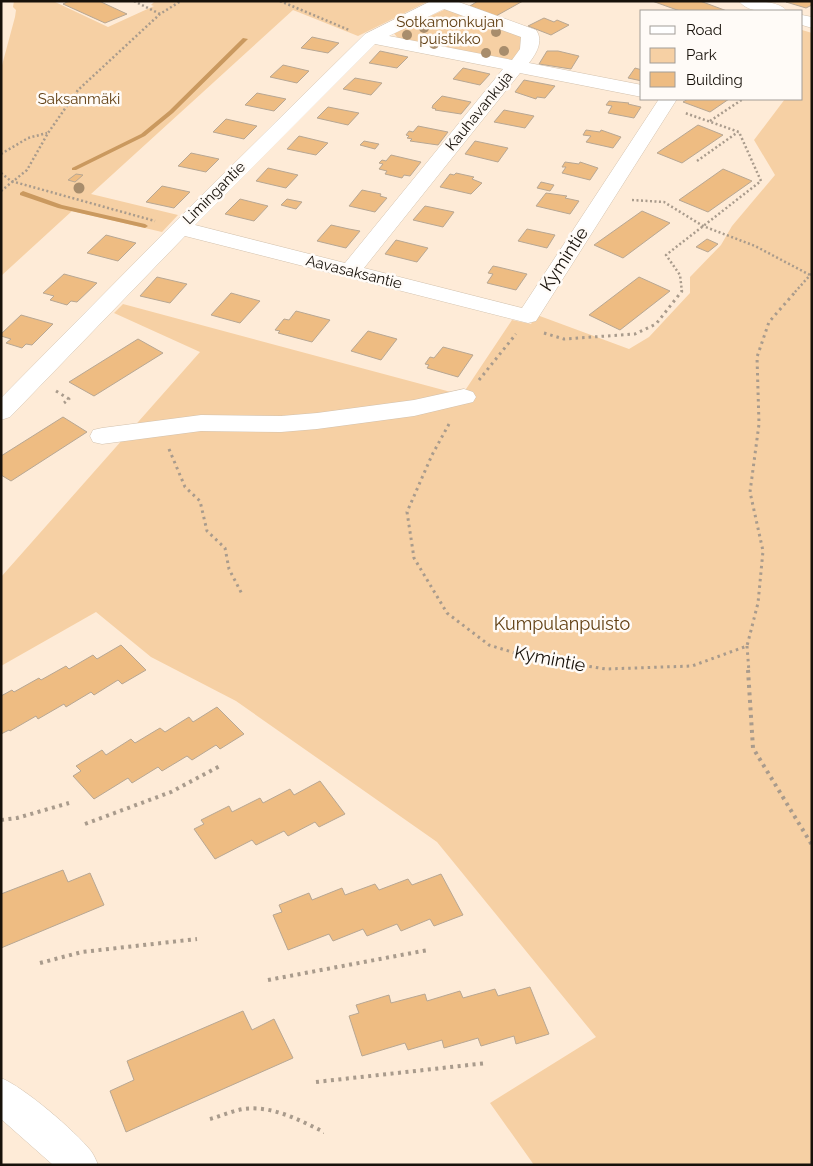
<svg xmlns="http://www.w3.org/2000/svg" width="813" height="1166" font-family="Raleway,sans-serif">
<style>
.green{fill:#f6d0a4}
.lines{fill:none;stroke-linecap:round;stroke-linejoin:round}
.stream{fill:#ca995f;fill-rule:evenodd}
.building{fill:#eebc82;stroke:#b8a793}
.minor-casing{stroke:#d3c2ae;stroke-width:1}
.path-far2{stroke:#a99b8c;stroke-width:2.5;stroke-dasharray:2 2.5;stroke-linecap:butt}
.path-far1{stroke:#a99b8c;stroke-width:3;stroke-dasharray:2.5 4;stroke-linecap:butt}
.path{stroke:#a99b8c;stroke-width:4;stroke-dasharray:3 4.5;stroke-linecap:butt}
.minor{fill:#fff;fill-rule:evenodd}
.tree{fill:#a88d6c}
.labels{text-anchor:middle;stroke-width:5;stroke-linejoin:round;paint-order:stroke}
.far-park-label{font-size:15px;fill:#624014;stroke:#fffbf7}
.far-street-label{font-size:15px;fill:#17110a;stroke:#fffbf7}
.street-label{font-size:18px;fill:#17110a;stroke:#fffbf7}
.park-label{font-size:18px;fill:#624014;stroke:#fffbf7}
</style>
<rect width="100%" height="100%" fill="#feebd7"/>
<g class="green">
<polygon points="14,1 53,1 108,27 154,6 151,5 155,1 429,1 358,36 293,10 91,194 178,215 162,232 72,211 1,276 1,69 15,17 16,10 13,7"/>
<polygon points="448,8 524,38 526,45 512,63 399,40 394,33"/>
<polygon points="802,30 812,33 812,1165 534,1165 490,1103 596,1037 437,842 236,701 151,657 96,612 1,666 1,577 200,352 114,313 123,304 462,395 512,320 531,324 537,315 629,349 649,337 690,293 690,277 721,245 732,226 775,175 754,140 785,99 802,99"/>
</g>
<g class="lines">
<g class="stream">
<polygon points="243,38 248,39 173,113 145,136 76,170 72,170 72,168 141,134 169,111"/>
<polygon points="23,191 62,205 145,224 148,226 145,228 58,208 20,195 20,193"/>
</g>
</g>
<g class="building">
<polygon points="69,1 99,1 127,14 105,23 63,4"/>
<polygon points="478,1 523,1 496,16 470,6"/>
<polygon points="652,1 700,1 727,11 680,11"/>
<polygon points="812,1 812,5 806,8 786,2"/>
<polygon points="544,18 554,22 557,20 569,25 551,35 528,26"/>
<polygon points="312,37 339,43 328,53 301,48"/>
<polygon points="380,51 408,57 397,68 369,63"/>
<polygon points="547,51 558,51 579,56 571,69 539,64"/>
<polygon points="283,65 309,71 297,83 270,77"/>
<polygon points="463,68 490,74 480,85 453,79"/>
<polygon points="635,68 642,70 642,81 628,78"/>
<polygon points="355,78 382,83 371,95 343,89"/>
<polygon points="524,80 555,86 545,98 537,97 536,99 515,92"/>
<polygon points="257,93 286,99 274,111 245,105"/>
<polygon points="442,96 471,102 461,114 435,110 436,109 432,108 433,105"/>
<polygon points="688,99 729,99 710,112 683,102"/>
<polygon points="609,101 629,103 628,104 641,107 634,118 608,113 612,106 606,105"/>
<polygon points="328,107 359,113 348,125 317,118"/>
<polygon points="504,110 534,116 525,128 494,122"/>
<polygon points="226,119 257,126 244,139 213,132"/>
<polygon points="698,125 723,135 682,163 657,153"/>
<polygon points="418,126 448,132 438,145 410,141 412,139 407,138 409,136 406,135 409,131 413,132"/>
<polygon points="586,130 600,132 601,130 621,137 613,148 586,142 591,136 583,135"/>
<polygon points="299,136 328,143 316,155 287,149"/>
<polygon points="364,141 379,144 375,149 360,145"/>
<polygon points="475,141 508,148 498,162 465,154"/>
<polygon points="191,153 219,159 206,172 178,166"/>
<polygon points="391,155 421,162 410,176 404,175 402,178 385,174 387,171 379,169 383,164 379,163 382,160 386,161"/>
<polygon points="565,162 579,164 580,162 598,168 590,180 562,173 566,167 562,167"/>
<polygon points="268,168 298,175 286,188 256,181"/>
<polygon points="723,169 752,181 708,212 679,200"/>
<polygon points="456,173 474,177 472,179 482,183 471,194 440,187 450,174 454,175"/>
<polygon points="76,174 83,175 75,182 68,180"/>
<polygon points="541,182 554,185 550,191 537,188"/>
<polygon points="162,186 190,192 174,208 146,202"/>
<polygon points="362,190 381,194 380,196 387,198 375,212 349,206"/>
<polygon points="546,193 567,196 565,198 579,201 570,214 536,206"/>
<polygon points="240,199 268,206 254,221 225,214"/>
<polygon points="287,199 302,202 296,209 281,205"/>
<polygon points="425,206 454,212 443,227 413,220"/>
<polygon points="642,211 670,223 623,258 594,245"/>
<polygon points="331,225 349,229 360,231 346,248 317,241"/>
<polygon points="527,229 555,235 547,248 518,241"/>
<polygon points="106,235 136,243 118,261 87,253"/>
<polygon points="707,239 718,244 708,252 696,247"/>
<polygon points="396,240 428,248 417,262 385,254"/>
<polygon points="493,266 498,267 527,274 516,290 487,283 493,274 488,273"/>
<polygon points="64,274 97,283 77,302 71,301 67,305 50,300 54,296 43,293"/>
<polygon points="157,277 187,284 170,303 140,296"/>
<polygon points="639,277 670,291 620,330 589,315"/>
<polygon points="231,293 260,301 240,323 211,315"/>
<polygon points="296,311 330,320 312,342 278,333 280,331 275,330 284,319 289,320"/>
<polygon points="21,315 53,324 32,345 26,344 22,348 6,343 11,339 1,336 1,334"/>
<polygon points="368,331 397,339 381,360 351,351"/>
<polygon points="138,339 163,353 94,396 69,382"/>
<polygon points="443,347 473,355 458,377 427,368 429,365 425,364 430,357 434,358"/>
<polygon points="63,417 87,432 11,481 1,475 1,456"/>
<polygon points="121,645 146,670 122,684 118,680 94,695 91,692 66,707 64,704 38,719 36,716 10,731 9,730 1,734 1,696 12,690 14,692 39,678 41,680 66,666 69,669 93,655 97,659"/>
<polygon points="217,707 244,734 220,749 216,745 192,760 187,756 162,771 158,767 132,783 128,778 94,799 73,776 81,771 76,766 102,750 106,755 131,739 135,743 160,728 165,732 189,717 193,722"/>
<polygon points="320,781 345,814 319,827 315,822 288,836 284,831 256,845 252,840 215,859 194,829 204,824 201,820 229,806 232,812 260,798 263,803 290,789 294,795"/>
<polygon points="63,870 68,882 90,873 104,905 1,948 1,894"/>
<polygon points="441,874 463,915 434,926 430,919 401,931 397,924 367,936 363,929 333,941 329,934 288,950 273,915 282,912 279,905 309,893 312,900 342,888 345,895 375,884 379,890 408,879 412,885"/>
<polygon points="530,987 549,1034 516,1044 514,1036 481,1046 478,1038 444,1048 442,1040 408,1050 405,1043 362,1056 349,1016 359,1013 356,1005 389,995 391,1003 425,994 427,1001 460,991 463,998 495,989 498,996"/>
<polygon points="243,1011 252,1030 274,1019 293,1058 126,1132 110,1091 134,1080 127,1061"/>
</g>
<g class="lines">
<defs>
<g id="minor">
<path d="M431,1H456L536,30C544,41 536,54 529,63L642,85V97L520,73L364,268L522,308L659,99H677L536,321L528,323L185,236L10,417L1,420V398L173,224L365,34ZM444,9L521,37L520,49L512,60L389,36ZM375,44L503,69L345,263L195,225Z"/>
<path d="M739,1C752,1 778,0 787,11C773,12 748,14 739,1Z"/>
<polygon points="802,15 812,17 812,28 802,25"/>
<polygon points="464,389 473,392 476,397 473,402 414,416 317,429 281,432 201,431 102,444 93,442 90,436 93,430 102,428 201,415 281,416 317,413 414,400"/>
<path d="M1,1078C24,1087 75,1131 91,1151C94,1155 96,1160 98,1165H53L1,1119Z"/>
</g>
</defs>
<use href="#minor" class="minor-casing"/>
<g class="path-far2">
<polyline points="134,1 160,14"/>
<polyline points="280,1 349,30"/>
<polyline points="710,121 743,99"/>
<polyline points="1,154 28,138 47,133"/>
<polyline points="697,161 738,132"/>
<polyline points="1,173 11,181 155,221"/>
<polyline points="1,191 27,170 48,133 78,90 160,14 181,1"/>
<polyline points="632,200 664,202 703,226 755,246 810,275"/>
<polyline points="682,292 680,275 666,255 761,181 739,132 685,113"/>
<polyline points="795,292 812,273"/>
</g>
<g class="path-far1">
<polyline points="544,333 564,339 635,334 656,324 682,291"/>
<polyline points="479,380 516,334"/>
<polyline points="56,391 69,399 64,403"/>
<polyline points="449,424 432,455 407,512 414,558 447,613 489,645 528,657 606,669 692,666 747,646 758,603 763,551 750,492 759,424 757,357 769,322 796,291"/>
<polyline points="169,449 185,487 200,501 207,531 225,548 229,569 242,594"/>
<polyline points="747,646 749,672"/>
</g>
<g class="path">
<polyline points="748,670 753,748 812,845"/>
<polyline points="1,820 17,818 69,803"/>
<polyline points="85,824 171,792 220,766"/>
<polyline points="40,963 82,952 197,939"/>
<polyline points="268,980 428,950"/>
<polyline points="316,1082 487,1063"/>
<path d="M210,1119C221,1116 232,1111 243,1109C272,1105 299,1120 324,1132"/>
</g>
<use href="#minor" class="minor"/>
</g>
<g class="tree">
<circle cx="482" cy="23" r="5"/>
<circle cx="424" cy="28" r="5"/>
<circle cx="496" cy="32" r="5"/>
<circle cx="407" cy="35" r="5"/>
<circle cx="434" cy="44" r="5"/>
<circle cx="504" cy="51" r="5"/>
<circle cx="486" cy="53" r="5"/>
<circle cx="79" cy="188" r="5.5"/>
</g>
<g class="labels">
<g class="far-park-label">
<text x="450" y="27">Sotkamonkujan<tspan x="450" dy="17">puistikko</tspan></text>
<text x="79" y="104">Saksanmäki</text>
</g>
<g class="far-street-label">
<text transform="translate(479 111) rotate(-51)" y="5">Kauhavankuja</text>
<text transform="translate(214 193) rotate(-45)" y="5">Limingantie</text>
<text transform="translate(354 272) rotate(14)" y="5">Aavasaksantie</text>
</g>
<g class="street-label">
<text transform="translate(564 259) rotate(-57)" y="6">Kymintie</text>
<text transform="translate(550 659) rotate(11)" y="6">Kymintie</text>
</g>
<g class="park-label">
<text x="562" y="630">Kumpulanpuisto</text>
</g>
</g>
<rect width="813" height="1166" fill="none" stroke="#17110a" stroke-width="5"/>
<rect x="640" y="10" width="162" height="90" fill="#fffbf7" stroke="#a29d98"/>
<rect x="650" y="26" width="25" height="8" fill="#ffffff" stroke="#a29d98"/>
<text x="686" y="35" font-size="15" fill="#17110a">Road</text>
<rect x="650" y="48" width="25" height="15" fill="#f6d0a4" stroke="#a29d98"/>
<text x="686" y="60" font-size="15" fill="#17110a">Park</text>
<rect x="650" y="72" width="25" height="15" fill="#eebc82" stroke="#a29d98"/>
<text x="686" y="85" font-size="15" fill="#17110a">Building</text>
</svg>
